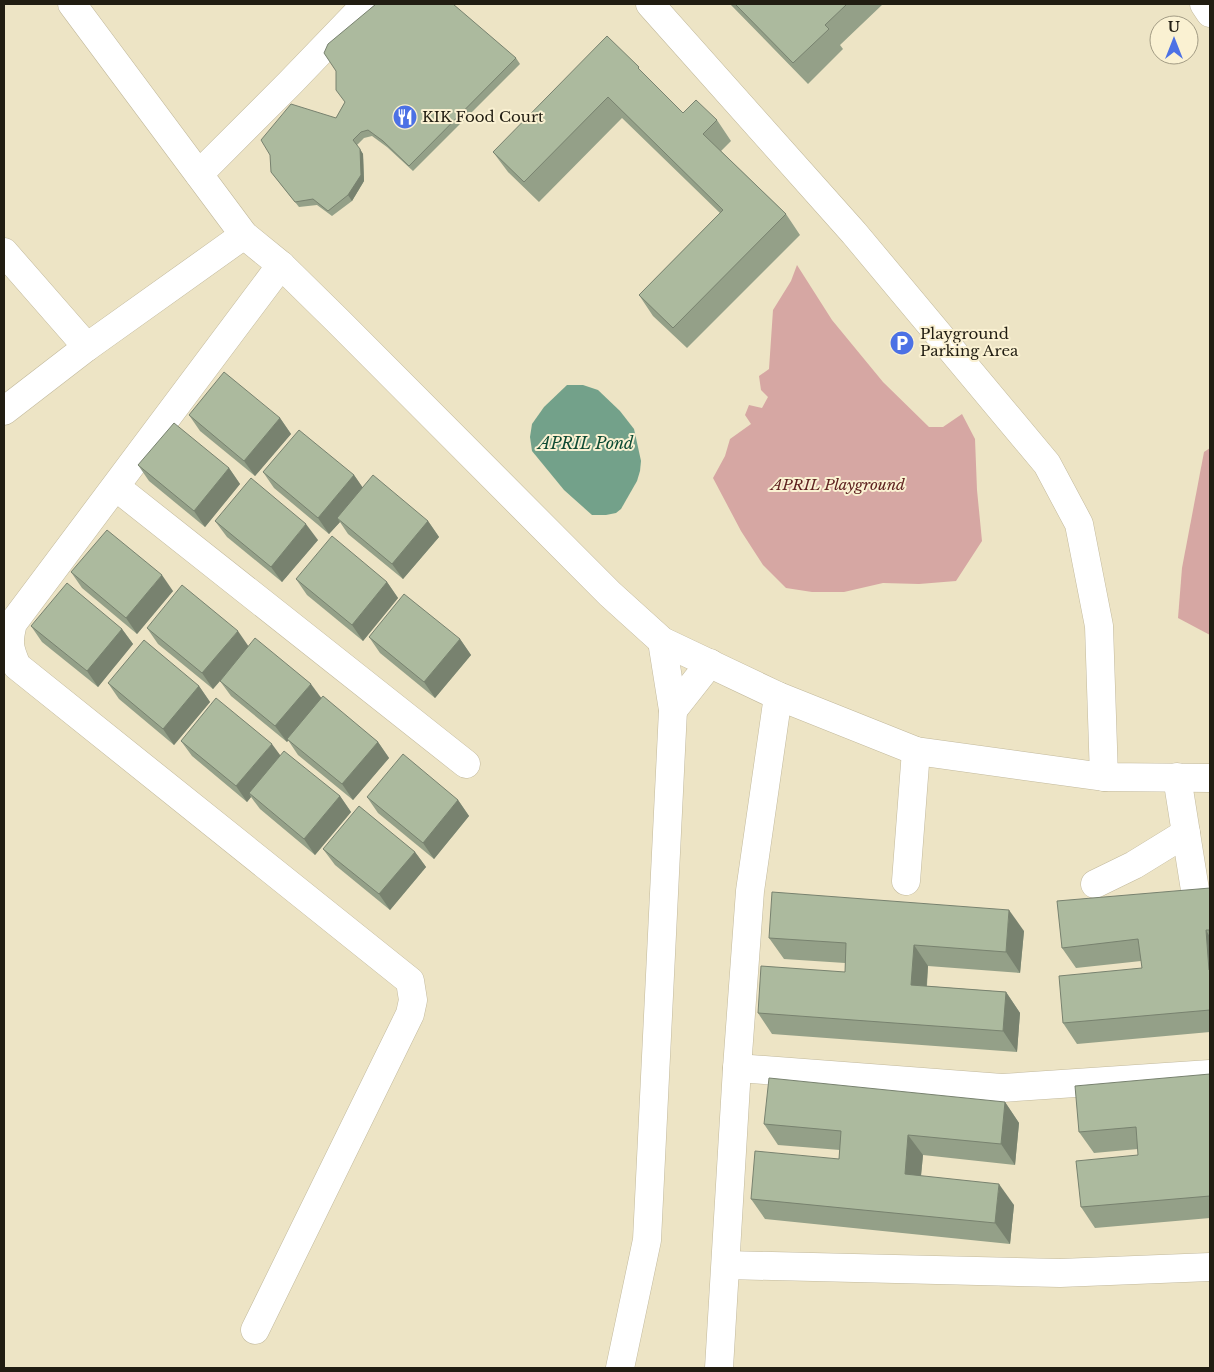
<svg xmlns="http://www.w3.org/2000/svg" width="1214" height="1372" font-family="'Libre Baskerville',serif">
<style>
.green{fill:#d6a7a3}
.water{fill:#73a18a}
.lines{fill:none;stroke-linecap:round;stroke-linejoin:round}
.minor-casing{stroke:#c2b99c;stroke-width:29}
.minor{stroke:#fff;stroke-width:28}
.wall{fill:#94a088}
.shaded-wall{fill:#78826f}
.building{fill:#acba9e;stroke:#78826f}
.labels{text-anchor:middle;stroke-width:4;stroke-linejoin:round;paint-order:stroke}
.poi-label{font-size:15px;fill:#211d12;stroke:#faf1d2;text-anchor:start}
.park-label{font-size:15px;font-style:italic;fill:#602321;stroke:#faf1d2}
.water-label{font-size:16px;font-style:italic;fill:#0e4b34;stroke:#faf1d2}
</style>
<rect width="100%" height="100%" fill="#ede4c5"/>
<g class="green">
<polygon points="797,265 832,320 883,382 929,427 943,427 962,414 975,439 977,490 982,541 956,581 919,584 883,583 844,592 812,592 786,588 763,565 741,531 713,478 725,456 730,439 751,424 745,415 749,405 762,408 768,397 761,390 759,376 769,369 773,310 791,281"/>
<polygon points="1210,448 1210,635 1178,618 1182,568 1204,452"/>
</g>
<polygon class="water" points="567,385 583,385 598,390 620,411 634,429 641,461 640,471 637,481 621,509 616,513 606,515 592,515 564,490 532,451 530,437 532,424 544,407"/>
<g class="lines">
<defs>
<g id="minor">
<polyline points="72,4 244,235 281,265 338,321 610,594 662,641 778,696 916,751 1104,777 1210,778"/>
<polyline points="650,4 854,233 1047,464 1079,524 1099,626 1104,777"/>
<polyline points="1204,4 1210,13"/>
<polyline points="199,174 290,83 366,4"/>
<polyline points="4,252 87,347 244,235"/>
<polyline points="4,411 87,347"/>
<polyline points="116,487 466,764"/>
<polyline points="673,710 710,663"/>
<polyline points="1177,777 1195,890"/>
<polyline points="906,881 916,751"/>
<polyline points="1095,884 1134,865 1186,833"/>
<polyline points="737,1068 1002,1088 1210,1074"/>
<polyline points="726,1265 1060,1273 1210,1267"/>
<path d="M255,1330L410,1014L413,1000L410,981L17,666C9,648 8,642 13,623L281,265"/>
<polyline points="620,1368 647,1240 673,710 662,641"/>
<polyline points="719,1368 737,1068 750,891 778,696"/>
</g>
</defs>
<use href="#minor" class="minor-casing"/>
<use href="#minor" class="minor"/>
</g>
<g class="wall">
<polygon points="730,4 883,4 840,45 843,49 808,84"/>
<polygon points="516,58 520,64 413,171 387,147 372,136 364,138 357,145 363,154 364,181 352,201 332,216 317,205 299,207 271,172 336,118 345,102 336,71"/>
<polygon points="645,76 683,113 717,120 731,141 721,151 786,214 800,235 687,348 653,316 639,295 720,213 622,118 539,202 508,172 493,152"/>
<polygon points="189,415 280,418 291,434 255,476 200,431"/>
<polygon points="138,465 229,468 240,484 205,527 149,481"/>
<polygon points="263,472 354,475 363,488 428,521 439,537 403,579 348,534 340,522 329,534 274,488"/>
<polygon points="215,521 318,540 282,582 227,537"/>
<polygon points="71,572 173,591 137,634 82,588"/>
<polygon points="296,579 387,582 398,598 363,641 307,595"/>
<polygon points="31,626 122,629 133,644 98,687 42,642"/>
<polygon points="147,628 249,646 321,698 378,742 389,758 353,800 298,755 288,740 287,742 231,696 220,681 213,689 158,644"/>
<polygon points="369,637 460,639 471,655 435,698 380,653"/>
<polygon points="108,683 199,686 210,702 174,745 119,699"/>
<polygon points="181,741 280,755 340,796 351,812 315,855 260,809 251,797 247,802 192,756"/>
<polygon points="367,797 458,800 469,816 434,859 378,813"/>
<polygon points="323,849 415,852 426,867 390,910 335,865"/>
<polygon points="1210,888 1210,1032 1077,1044 1063,1023 1142,968 1141,961 1076,968 1062,948"/>
<polygon points="1024,931 1020,973 928,966 927,986 1006,992 1020,1013 1017,1052 772,1034 758,1013 845,972 845,963 784,959 769,938"/>
<polygon points="1210,1074 1210,1218 1095,1228 1081,1207 1138,1155 1138,1149 1094,1153 1079,1132"/>
<polygon points="1005,1102 1019,1123 1015,1165 923,1155 921,1176 1014,1205 1010,1244 765,1219 751,1199 839,1159 840,1150 778,1145 764,1124"/>
</g>
<g class="shaded-wall">
<polygon points="360,149 363,154 364,181 352,201 348,195"/>
<polygon points="280,418 291,434 255,476 244,461"/>
<polygon points="229,468 240,484 205,527 194,511"/>
<polygon points="354,475 365,491 337,518 340,522 329,534 318,518"/>
<polygon points="428,521 439,537 403,579 392,564"/>
<polygon points="306,524 318,540 282,582 271,567"/>
<polygon points="162,575 173,591 137,634 126,618"/>
<polygon points="387,582 398,598 363,641 352,625"/>
<polygon points="122,629 133,644 98,687 87,671"/>
<polygon points="238,631 249,647 213,689 202,673"/>
<polygon points="460,639 471,655 435,698 424,682"/>
<polygon points="311,684 322,699 287,742 275,726"/>
<polygon points="199,686 210,702 174,745 163,729"/>
<polygon points="378,742 389,758 353,800 342,784"/>
<polygon points="272,744 283,759 249,793 251,797 247,802 236,786"/>
<polygon points="340,796 351,812 315,855 304,839"/>
<polygon points="458,800 469,816 434,859 423,843"/>
<polygon points="415,852 426,867 390,910 379,894"/>
<polygon points="1009,910 1024,931 1020,973 1006,952"/>
<polygon points="1206,930 1210,937 1210,971 1209,970"/>
<polygon points="914,945 928,966 925,1006 911,985"/>
<polygon points="1006,992 1020,1013 1017,1052 1003,1031"/>
<polygon points="1005,1102 1019,1123 1015,1165 1001,1144"/>
<polygon points="908,1135 923,1155 919,1195 905,1174"/>
<polygon points="999,1184 1014,1205 1010,1244 995,1223"/>
</g>
<g class="building">
<polygon points="376,4 453,4 516,58 409,166 383,141 368,130 361,132 353,140 360,149 361,175 348,195 328,211 313,199 295,202 271,172 270,155 261,140 291,104 336,118 345,102 336,90 336,71 324,53 328,44"/>
<polygon points="735,4 847,4 825,25 829,29 793,63"/>
<polygon points="607,36 639,67 638,68 683,113 696,100 717,120 703,134 786,214 673,328 639,295 723,210 608,97 524,182 493,152"/>
<polygon points="224,372 280,418 244,461 189,415"/>
<polygon points="174,423 229,468 194,511 138,465"/>
<polygon points="299,430 354,475 318,518 263,472"/>
<polygon points="373,475 428,521 392,564 337,518"/>
<polygon points="251,478 306,524 271,567 215,521"/>
<polygon points="107,530 162,575 126,618 71,572"/>
<polygon points="332,536 387,582 352,625 296,579"/>
<polygon points="67,583 122,629 87,671 31,626"/>
<polygon points="182,585 238,631 202,673 147,628"/>
<polygon points="404,594 460,639 424,682 369,637"/>
<polygon points="255,638 311,684 275,726 220,681"/>
<polygon points="144,640 199,686 163,729 108,683"/>
<polygon points="323,696 378,742 342,784 287,739"/>
<polygon points="216,698 272,744 236,786 181,741"/>
<polygon points="284,751 340,796 304,839 249,793"/>
<polygon points="403,754 458,800 423,843 367,797"/>
<polygon points="359,806 415,852 379,894 323,849"/>
<polygon points="1210,888 1210,930 1206,930 1209,970 1210,970 1210,1010 1063,1023 1059,976 1142,968 1138,939 1062,948 1057,901"/>
<polygon points="772,892 1009,910 1006,952 914,945 911,985 1006,992 1003,1031 758,1013 761,966 845,972 846,943 769,938"/>
<polygon points="1210,1074 1210,1196 1081,1207 1076,1161 1138,1155 1136,1127 1079,1132 1075,1086"/>
<polygon points="769,1078 1005,1102 1001,1144 908,1135 905,1174 999,1184 995,1223 751,1199 755,1151 839,1159 841,1131 764,1124"/>
</g>
<defs>
<symbol id="restaurant-disc" viewBox="-11 -11 22 22"><circle r="9.5" fill="#4c71e5" stroke="#faf1d2"/><path d="M-5-6h1v4h1v-4h1v4h1v-4h1v5L-1.5 .5V6h-2V.5L-5-1ZM5-6V6H3V1.5H1.5Q1.5-4 5-6Z" fill="#fff"/></symbol>
<symbol id="parking-disc" viewBox="-11 -11 22 22"><circle r="9.5" fill="#4c71e5" stroke="#faf1d2"/><path d="M-3.5-5.5H1a3.5 3.5 0 0 1 0 7H-1V5.5H-3.5ZM-1-3.4V-.6H.8a1.4 1.4 0 0 0 0-2.8Z" fill="#fff"/></symbol>
</defs>
<g fill-rule="evenodd">
<use href="#restaurant-disc" x="391" y="103" width="28" height="28"/>
<use href="#parking-disc" x="888" y="329" width="28" height="28"/>
</g>
<g class="labels">
<g class="poi-label">
<text x="422" y="122">KIK Food Court</text>
<text x="920" y="339">Playground<tspan x="920" dy="17">Parking Area</tspan></text>
</g>
<g class="park-label">
<text x="838" y="490">APRIL Playground</text>
</g>
<g class="water-label">
<text x="586" y="449">APRIL Pond</text>
</g>
</g>
<rect width="1214" height="1372" fill="none" stroke="#211d12" stroke-width="10"/>
<g transform="translate(1174 40)"><circle r="24" fill="#faf1d2" stroke="#a39c85"/>
<path d="M0-4L9 19L0 12L-9 19Z" fill="#4c71e5"/>
<text y="-8" font-size="14" font-weight="bold" text-anchor="middle" fill="#211d12">U</text>
</g>
</svg>
